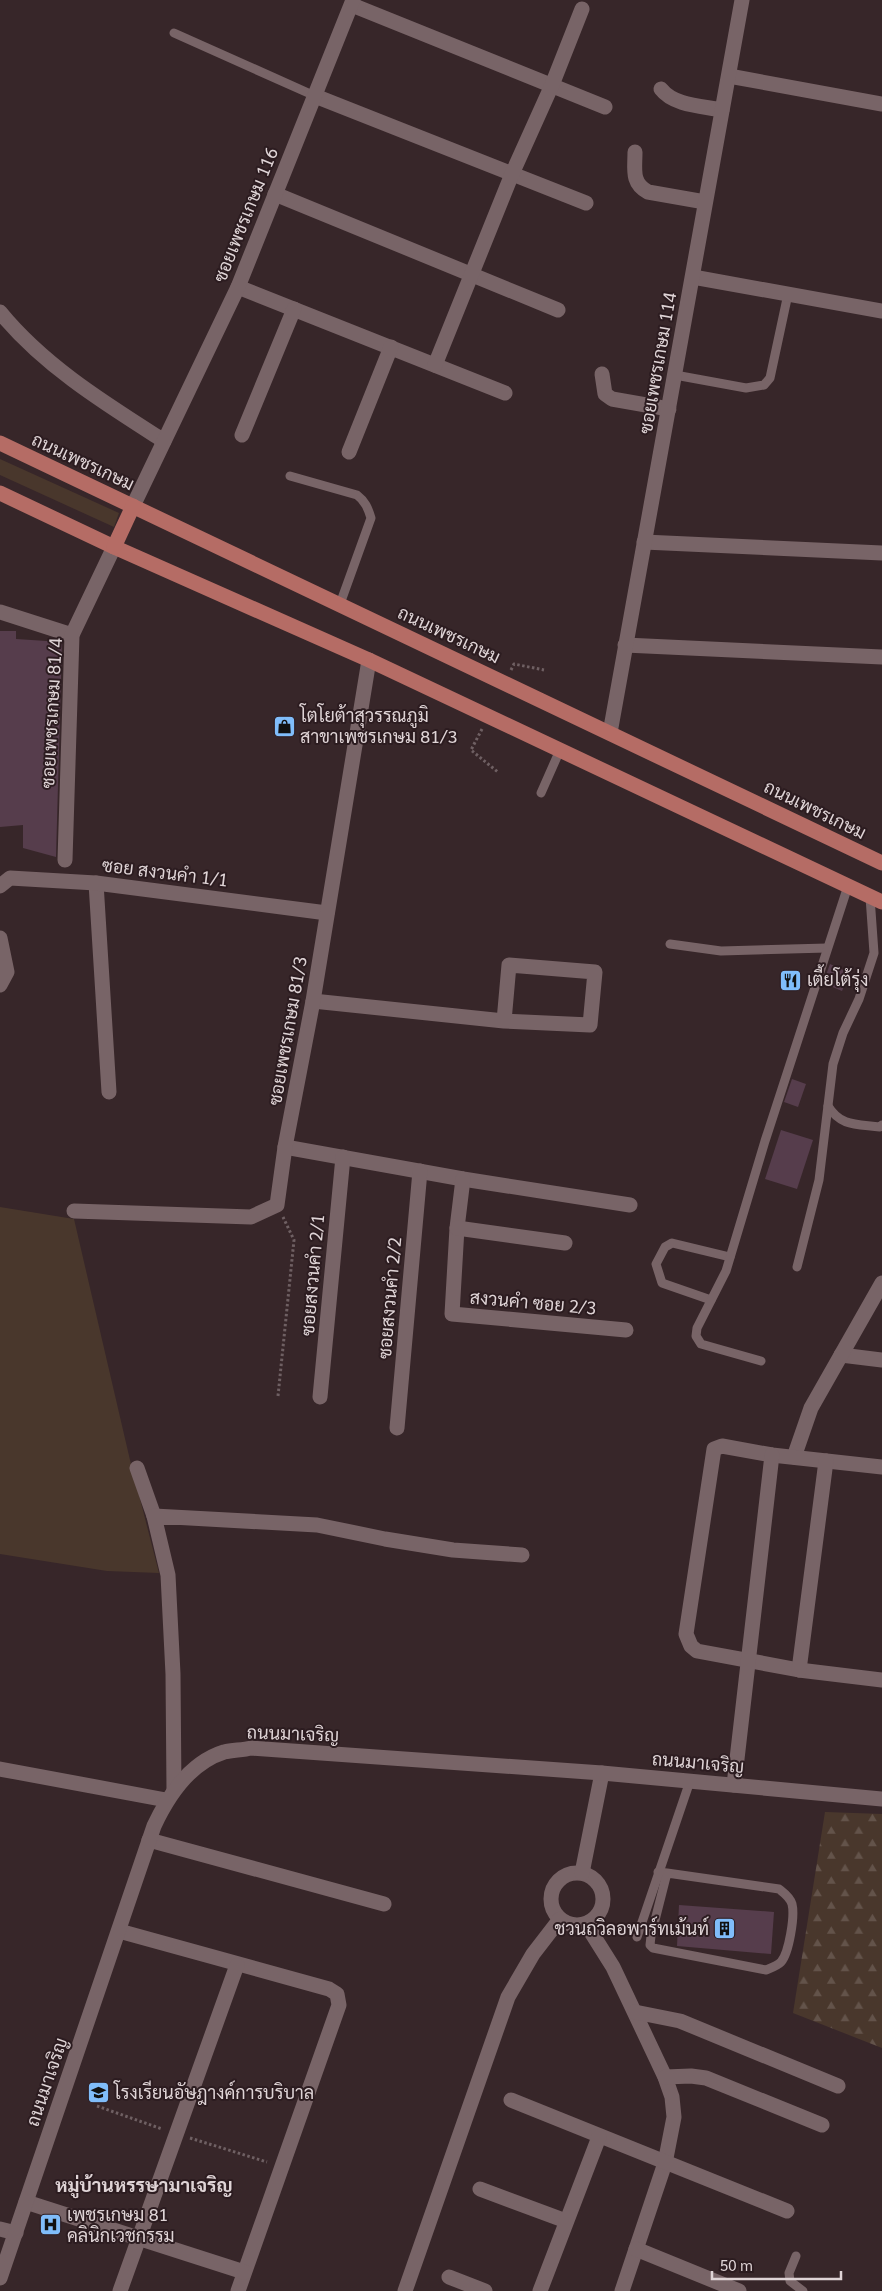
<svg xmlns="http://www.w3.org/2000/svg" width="882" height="2291" font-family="Georgia,Sarabun,serif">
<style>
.grass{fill:#49372c}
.forest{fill:url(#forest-firs)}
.building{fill:#563d4c}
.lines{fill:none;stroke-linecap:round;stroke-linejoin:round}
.path{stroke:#6f6063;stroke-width:3;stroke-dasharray:2.5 2.5;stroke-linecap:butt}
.lane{stroke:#786467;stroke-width:9}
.street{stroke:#786467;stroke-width:15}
.secondary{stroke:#786467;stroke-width:15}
.primary{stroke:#b56c65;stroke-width:15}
.labels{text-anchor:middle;stroke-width:4;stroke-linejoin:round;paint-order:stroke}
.street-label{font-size:18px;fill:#dfd4d6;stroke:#2c1c20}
.poi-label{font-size:18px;fill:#dfd4d6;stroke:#2c1c20;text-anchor:start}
.neighbourhood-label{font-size:19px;font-weight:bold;fill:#dfd4d6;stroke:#2c1c20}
</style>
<defs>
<pattern id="forest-firs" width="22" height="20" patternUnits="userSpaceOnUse" patternTransform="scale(1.25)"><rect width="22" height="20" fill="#49372c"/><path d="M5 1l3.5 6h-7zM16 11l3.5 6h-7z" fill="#63534a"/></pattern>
</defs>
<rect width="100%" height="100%" fill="#372629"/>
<g class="grass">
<polygon points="0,459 119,513 114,527 0,475"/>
<polygon points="0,1207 74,1219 130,1460 159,1573 107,1571 0,1554"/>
</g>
<polygon class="forest" points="825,1812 882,1814 882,2048 793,2013"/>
<g class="building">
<polygon points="0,631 16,631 16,639 62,642 56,857 23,848 23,825 0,827"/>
<polygon points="830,964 850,973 842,991 823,983"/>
<polygon points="792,1079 806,1084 798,1107 784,1102"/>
<polygon points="781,1130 813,1140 797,1189 765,1179"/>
<polygon points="679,1905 774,1912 771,1954 677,1946"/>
</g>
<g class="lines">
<g class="path">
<polyline points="511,670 514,664 544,670"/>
<polyline points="482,729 471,750 499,773"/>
<polyline points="278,1396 294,1240 283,1217"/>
<polyline points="97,2106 162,2129"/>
<polyline points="190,2138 267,2162"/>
</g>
<g class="lane">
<polyline points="174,33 315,96"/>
<polyline points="675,375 746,388 764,385 770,378 788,294"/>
<path d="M290,476L357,495C365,501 368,508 371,518L340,604"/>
<polyline points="541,793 560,750"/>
<polyline points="670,944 721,951 827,948"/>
<path d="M828,1106C841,1127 857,1124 880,1127L882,1125"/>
<polyline points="797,1267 819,1180 833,1064 843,1033 859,999 874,953 870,897"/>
<polyline points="711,1300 662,1283 656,1264 665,1247 672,1243 730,1257"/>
<polyline points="761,1361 701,1344 696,1336 697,1328 726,1271 765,1141 848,886"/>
<path d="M658,1872L667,1873L779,1889C784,1893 790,1897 792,1904C795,1916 789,1953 781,1962C777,1966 771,1968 766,1970L653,1948L650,1945L651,1936L667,1873"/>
<polyline points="637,1937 690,1781"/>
<polyline points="796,2256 789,2273 790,2281 803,2291"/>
</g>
<g class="street">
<polyline points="352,5 605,107"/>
<polyline points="729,76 882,104"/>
<path d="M661,89C674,106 703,106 722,110"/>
<polyline points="315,96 586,203"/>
<path d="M635,152C635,169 631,183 648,192L705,202"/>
<polyline points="275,194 558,310"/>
<polyline points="693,277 882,311"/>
<polyline points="238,287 505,393"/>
<path d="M0,312C44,366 106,404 164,441"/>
<polyline points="435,365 512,174 552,85 582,9"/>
<polyline points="602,374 605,394 612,399 669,409"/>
<polyline points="242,435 294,309"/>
<polyline points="349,452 391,347"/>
<polyline points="133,506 238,287 353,0"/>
<polyline points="644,542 882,553"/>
<polyline points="0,612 72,635"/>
<polyline points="625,645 882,657"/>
<polyline points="65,860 72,635 114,547"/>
<polyline points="96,883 109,1092"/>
<polyline points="0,886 10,878 96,883 327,913"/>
<polyline points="0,938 7,972 0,985"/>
<polyline points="313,1001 504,1021 590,1025 595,972 509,965 504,1021"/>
<polyline points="285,1147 463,1179 630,1205"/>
<polyline points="463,1179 457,1228 452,1314 626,1330"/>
<polyline points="74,1211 251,1217 277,1205 285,1147 313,1001 369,660"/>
<polyline points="457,1228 565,1243"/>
<polyline points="841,1355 882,1360"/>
<polyline points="320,1397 343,1157"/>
<polyline points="397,1428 420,1171"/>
<polyline points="794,1457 811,1408 882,1283"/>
<polyline points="882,1467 772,1455 722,1446 714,1449 686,1634 691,1646 697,1651 799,1670 882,1680"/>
<polyline points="137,1468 154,1516"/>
<polyline points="799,1670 826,1461"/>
<polyline points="0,1769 166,1800"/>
<polyline points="734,1785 772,1455"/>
<polyline points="174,1790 173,1674 168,1575 154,1516 317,1525 385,1539 453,1550 522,1555"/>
<polyline points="149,1840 384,1904"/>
<circle cx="577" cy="1899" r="26"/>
<polyline points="582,1873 602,1773"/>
<polyline points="586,1924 613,1967 665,2077 672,2097 674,2117 665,2163 622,2291"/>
<polyline points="119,1931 329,1989 337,1994 339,2005 238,2291"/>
<polyline points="635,2012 680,2021 838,2086"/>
<polyline points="665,2077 691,2076 706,2078 822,2125"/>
<polyline points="511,2100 787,2211"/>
<polyline points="480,2189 566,2221"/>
<polyline points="26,2202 244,2272"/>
<polyline points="0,2229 16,2233"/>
<polyline points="636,2249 739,2291"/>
<polyline points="449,2277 485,2291"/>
<polyline points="120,2291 237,1965"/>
<polyline points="405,2291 508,1997 533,1954 560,1919"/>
<polyline points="540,2291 599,2137"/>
</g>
<g class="secondary">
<polyline points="610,733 742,0"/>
<path d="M0,2278L154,1826C168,1796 189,1763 224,1752C233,1750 243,1750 251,1748L602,1773L882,1799"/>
</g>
<g class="primary">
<polyline points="0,443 882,863"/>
<polyline points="0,493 114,547 369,660 882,902"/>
<polyline points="114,547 133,506"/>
</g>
</g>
<defs>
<symbol id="shop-square" viewBox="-11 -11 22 22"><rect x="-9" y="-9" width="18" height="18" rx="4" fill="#80bdfa" stroke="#2c1c20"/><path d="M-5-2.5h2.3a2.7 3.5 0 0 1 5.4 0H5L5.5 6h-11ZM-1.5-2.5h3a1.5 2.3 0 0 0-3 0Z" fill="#111"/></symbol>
<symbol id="restaurant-square" viewBox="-11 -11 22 22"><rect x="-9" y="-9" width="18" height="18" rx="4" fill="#80bdfa" stroke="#2c1c20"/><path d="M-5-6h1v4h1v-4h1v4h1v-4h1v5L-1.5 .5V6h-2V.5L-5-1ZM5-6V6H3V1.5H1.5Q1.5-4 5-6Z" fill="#111"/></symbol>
<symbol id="building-square" viewBox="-11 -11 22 22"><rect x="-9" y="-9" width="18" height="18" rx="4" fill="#80bdfa" stroke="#2c1c20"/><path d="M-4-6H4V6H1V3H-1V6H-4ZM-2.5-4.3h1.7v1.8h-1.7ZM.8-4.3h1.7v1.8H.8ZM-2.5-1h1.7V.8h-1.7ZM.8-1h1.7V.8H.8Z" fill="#111"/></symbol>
<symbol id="school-square" viewBox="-11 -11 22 22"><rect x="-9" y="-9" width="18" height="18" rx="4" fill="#80bdfa" stroke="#2c1c20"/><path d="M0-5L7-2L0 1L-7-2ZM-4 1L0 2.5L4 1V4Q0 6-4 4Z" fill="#111"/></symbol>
<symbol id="hospital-square" viewBox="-11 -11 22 22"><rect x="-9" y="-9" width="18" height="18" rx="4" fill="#80bdfa" stroke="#2c1c20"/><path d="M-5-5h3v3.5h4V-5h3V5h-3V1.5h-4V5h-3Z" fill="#111"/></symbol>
</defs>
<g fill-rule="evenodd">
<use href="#shop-square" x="272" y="714" width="25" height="25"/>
<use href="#restaurant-square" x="778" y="968" width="25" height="25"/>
<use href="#building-square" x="712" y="1916" width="25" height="25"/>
<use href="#school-square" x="86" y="2080" width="25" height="25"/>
<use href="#hospital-square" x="38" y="2212" width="25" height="25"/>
</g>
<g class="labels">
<g class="street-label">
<text transform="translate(246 215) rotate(-68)" y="6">ซอยเพชรเกษม 116</text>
<text transform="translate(658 363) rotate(-80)" y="6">ซอยเพชรเกษม 114</text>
<text transform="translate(83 462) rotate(25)" y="6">ถนนเพชรเกษม</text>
<text transform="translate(449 635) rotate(25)" y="6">ถนนเพชรเกษม</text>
<text transform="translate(52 713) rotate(-87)" y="6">ซอยเพชรเกษม 81/4</text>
<text transform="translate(815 810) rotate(26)" y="6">ถนนเพชรเกษม</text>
<text transform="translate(165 873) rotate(7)" y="6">ซอย สงวนคำ 1/1</text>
<text transform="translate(288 1031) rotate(-80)" y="6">ซอยเพชรเกษม 81/3</text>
<text transform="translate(313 1275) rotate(-85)" y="6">ซอยสงวนคำ 2/1</text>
<text transform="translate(390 1298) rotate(-85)" y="6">ซอยสงวนคำ 2/2</text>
<text transform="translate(533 1303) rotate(5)" y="6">สงวนคำ ซอย 2/3</text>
<text transform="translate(293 1734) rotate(2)" y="6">ถนนมาเจริญ</text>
<text transform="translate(698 1763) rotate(5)" y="6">ถนนมาเจริญ</text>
<text transform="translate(47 2082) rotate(-71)" y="6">ถนนมาเจริญ</text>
</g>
<g class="poi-label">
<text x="300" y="722">โตโยต้าสุวรรณภูมิ<tspan x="300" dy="21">สาขาเพชรเกษม 81/3</tspan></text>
<text x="807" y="986">เตี้ยโต้รุ่ง</text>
<text x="709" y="1935" text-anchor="end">ชวนถวิลอพาร์ทเม้นท์</text>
<text x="114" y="2099">โรงเรียนอัษฎางค์การบริบาล</text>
<text x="67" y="2221">เพชรเกษม 81<tspan x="67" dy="21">คลินิกเวชกรรม</tspan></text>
</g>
<g class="neighbourhood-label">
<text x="144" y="2192">หมู่บ้านหรรษามาเจริญ</text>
</g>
</g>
<path d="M712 2271v8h129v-8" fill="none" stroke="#dfd4d6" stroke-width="2.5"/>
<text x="720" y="2271" font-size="15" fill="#dfd4d6" stroke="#2c1c20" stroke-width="4" paint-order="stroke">50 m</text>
</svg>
